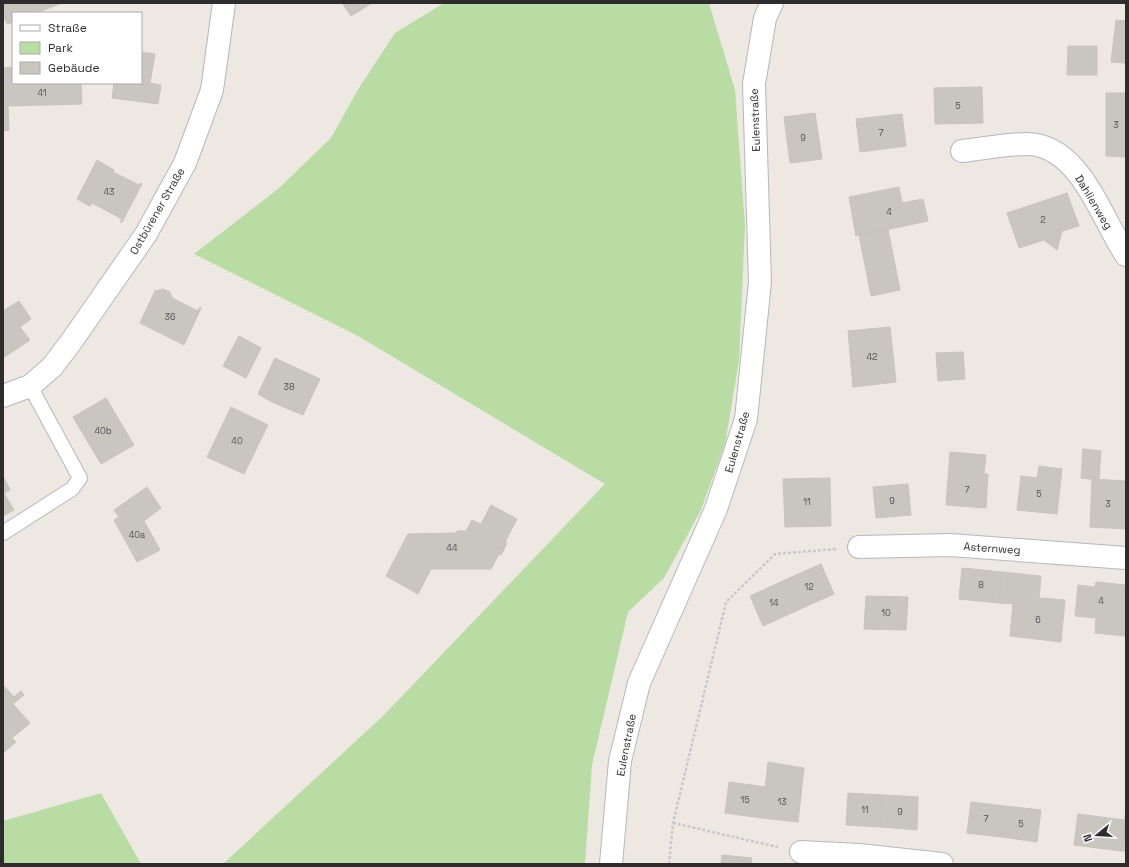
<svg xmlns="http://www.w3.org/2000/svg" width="1129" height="867" font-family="'Space Grotesk',sans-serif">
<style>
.green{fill:#b9dca5}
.building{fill:#c9c6c0;stroke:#c8c3bb}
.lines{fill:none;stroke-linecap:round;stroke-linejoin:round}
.lane-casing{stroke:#b5b7bf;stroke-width:16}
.street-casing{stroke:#b5b7bf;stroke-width:24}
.secondary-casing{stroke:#b5b7bf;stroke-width:24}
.path{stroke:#c8c8c8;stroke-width:2.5;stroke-dasharray:3 2;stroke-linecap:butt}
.lane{stroke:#fff;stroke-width:14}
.street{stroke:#fff;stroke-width:22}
.secondary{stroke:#fff;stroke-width:22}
.labels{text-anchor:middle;stroke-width:3;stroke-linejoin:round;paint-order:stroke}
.number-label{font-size:9px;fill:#545352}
.street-label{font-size:11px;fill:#2d2d2d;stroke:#fff}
</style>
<rect width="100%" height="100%" fill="#ede8e2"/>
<g class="green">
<polygon points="444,3 709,3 735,90 745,225 739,361 725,444 701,510 664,578 628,612 592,765 585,864 223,864 384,715 605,484 358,336 194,254 278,189 331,138 357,91 395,33"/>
<polygon points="101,793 141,864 3,864 3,821"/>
</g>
<g class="building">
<polygon points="3,3 62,3 36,13 13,13 13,22 7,24 3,15"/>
<polygon points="342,3 372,3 351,16"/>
<polygon points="1116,20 1126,21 1126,63 1111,62"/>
<polygon points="1068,46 1097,46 1097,75 1067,75"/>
<polygon points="141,52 155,54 150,83 161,85 158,104 112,98 114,83 141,83"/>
<polygon points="13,67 13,83 81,83 82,104 8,106 9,130 3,131 3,68"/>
<polygon points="982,87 983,123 935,124 934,88"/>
<polygon points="1106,93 1126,93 1126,157 1106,156"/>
<polygon points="815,113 822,159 790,163 784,117"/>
<polygon points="902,114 906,146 860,152 856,119"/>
<polygon points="97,160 114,170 113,172 139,185 140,183 142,184 122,222 120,222 122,219 92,203 90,206 77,199"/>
<polygon points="899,187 902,203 923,199 928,221 856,236 849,197"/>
<polygon points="1067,193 1079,226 1062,231 1057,250 1044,240 1019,248 1007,213"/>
<polygon points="888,229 900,290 871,296 859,235"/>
<polygon points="163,289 170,292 172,298 198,311 200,307 201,308 184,345 140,323 155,291"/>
<polygon points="19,301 31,319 20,327 30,340 3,358 3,311"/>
<polygon points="890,327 896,382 853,387 848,331"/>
<polygon points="239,336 261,348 246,378 223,366"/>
<polygon points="963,352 965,379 938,381 936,353"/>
<polygon points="275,358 320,379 303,415 274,403 258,394"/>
<polygon points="106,398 134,445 101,464 73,417"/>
<polygon points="231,407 268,425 244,474 207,457"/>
<polygon points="1083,449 1101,451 1099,480 1081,478"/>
<polygon points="950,452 986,455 984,474 988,474 986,508 946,505"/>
<polygon points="1039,466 1062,469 1057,514 1017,510 1021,476 1037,478"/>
<polygon points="3,476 10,490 4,493 14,510 3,516"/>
<polygon points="830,478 831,526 785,527 783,479"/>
<polygon points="1092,479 1126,481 1126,529 1090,527"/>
<polygon points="908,484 911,515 876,518 873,487"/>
<polygon points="147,487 161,508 144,521 160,550 137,562 114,520 119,517 114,510"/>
<polygon points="491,505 517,519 505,542 507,543 501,555 499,554 491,569 431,569 418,594 386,576 408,534 457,533 457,531 466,531 472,520 481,524"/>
<polygon points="821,564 834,594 798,610 785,580"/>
<polygon points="962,568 1002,572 999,603 959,599"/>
<polygon points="1002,572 1041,576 1039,598 1065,600 1061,642 1010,636 1013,604 999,603"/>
<polygon points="785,580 798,610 763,626 750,596"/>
<polygon points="1096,582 1126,585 1126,636 1095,633 1096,618 1075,616 1078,585 1095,587"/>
<polygon points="866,596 908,597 906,630 864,629"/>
<polygon points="3,685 14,697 21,691 24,695 13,704 30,723 12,738 16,742 3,753"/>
<polygon points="768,762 804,768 798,822 762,818"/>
<polygon points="729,782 766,787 762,818 725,813"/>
<polygon points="848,793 883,795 881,827 846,825"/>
<polygon points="883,795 918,797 917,830 881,827"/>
<polygon points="971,802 1005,806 1002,837 967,833"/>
<polygon points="1005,806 1041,810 1037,842 1002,837"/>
<polygon points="1126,808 1126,851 1121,851"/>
<polygon points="1078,814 1124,820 1121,851 1074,845"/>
<polygon points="722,855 752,858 751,864 721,864"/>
</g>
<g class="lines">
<defs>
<polyline id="lane" points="3,533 72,489 80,478 30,386"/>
<g id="street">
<path d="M962,151C983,149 1005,144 1026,144C1080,144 1101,218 1126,255"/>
<polyline points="3,396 30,386 52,367 71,342 146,234 185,163 212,90 224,3"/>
<polyline points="859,547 950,545 1126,558"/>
<polyline points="801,852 859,855 942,864"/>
</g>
<polyline id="secondary" points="611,864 620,761 639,683 716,509 746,419 760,282 754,84 765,18 772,3"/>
</defs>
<use href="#lane" class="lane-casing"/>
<use href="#street" class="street-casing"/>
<use href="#secondary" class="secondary-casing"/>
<g class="path">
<polyline points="673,823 778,847"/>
<polyline points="669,864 673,823 726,602 775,554 836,549"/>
</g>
<use href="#lane" class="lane"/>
<use href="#street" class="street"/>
<use href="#secondary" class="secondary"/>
</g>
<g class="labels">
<g class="number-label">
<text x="42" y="96">41</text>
<text x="958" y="109">5</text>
<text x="1116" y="128">3</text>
<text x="881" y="136">7</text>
<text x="803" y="141">9</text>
<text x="109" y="195">43</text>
<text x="889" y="215">4</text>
<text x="1043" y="223">2</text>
<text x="170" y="320">36</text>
<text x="872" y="360">42</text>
<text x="289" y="390">38</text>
<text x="103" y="434">40b</text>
<text x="237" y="444">40</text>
<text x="967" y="493">7</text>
<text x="1039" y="497">5</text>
<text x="892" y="504">9</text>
<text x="807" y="505">11</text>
<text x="1108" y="507">3</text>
<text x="137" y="538">40a</text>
<text x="452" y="551">44</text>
<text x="981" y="588">8</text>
<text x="809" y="590">12</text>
<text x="1101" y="604">4</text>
<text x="774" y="606">14</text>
<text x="886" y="616">10</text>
<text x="1038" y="623">6</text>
<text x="745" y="803">15</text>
<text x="782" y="805">13</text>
<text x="865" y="813">11</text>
<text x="900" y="815">9</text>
<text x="986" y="822">7</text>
<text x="1021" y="827">5</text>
</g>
<g class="street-label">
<text transform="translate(755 120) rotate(-92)" y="4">Eulenstraße</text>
<text transform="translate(1094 202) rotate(59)" y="4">Dahlienweg</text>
<text transform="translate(157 211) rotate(-60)" y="4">Ostbürener Straße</text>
<text transform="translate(737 442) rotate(-74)" y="4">Eulenstraße</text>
<text transform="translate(992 548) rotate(4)" y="4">Asternweg</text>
<text transform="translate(626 745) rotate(-79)" y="4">Eulenstraße</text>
</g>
</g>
<rect width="1129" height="867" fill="none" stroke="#2d2d2d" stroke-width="8"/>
<rect x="12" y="12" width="130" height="72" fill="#ffffff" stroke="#ababab"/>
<rect x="20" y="25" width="20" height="6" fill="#ffffff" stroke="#ababab"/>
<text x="48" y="32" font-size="12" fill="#2d2d2d">Straße</text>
<rect x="20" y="42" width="20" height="12" fill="#b9dca5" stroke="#ababab"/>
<text x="48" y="52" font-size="12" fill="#2d2d2d">Park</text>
<rect x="20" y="62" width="20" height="12" fill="#c9c6c0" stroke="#ababab"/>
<text x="48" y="72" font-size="12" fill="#2d2d2d">Gebäude</text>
<g transform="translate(1097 835) rotate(252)" stroke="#ffffff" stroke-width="3" paint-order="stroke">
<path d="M0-3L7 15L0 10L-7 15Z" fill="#2d2d2d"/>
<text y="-6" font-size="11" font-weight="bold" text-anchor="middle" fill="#2d2d2d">N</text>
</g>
</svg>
